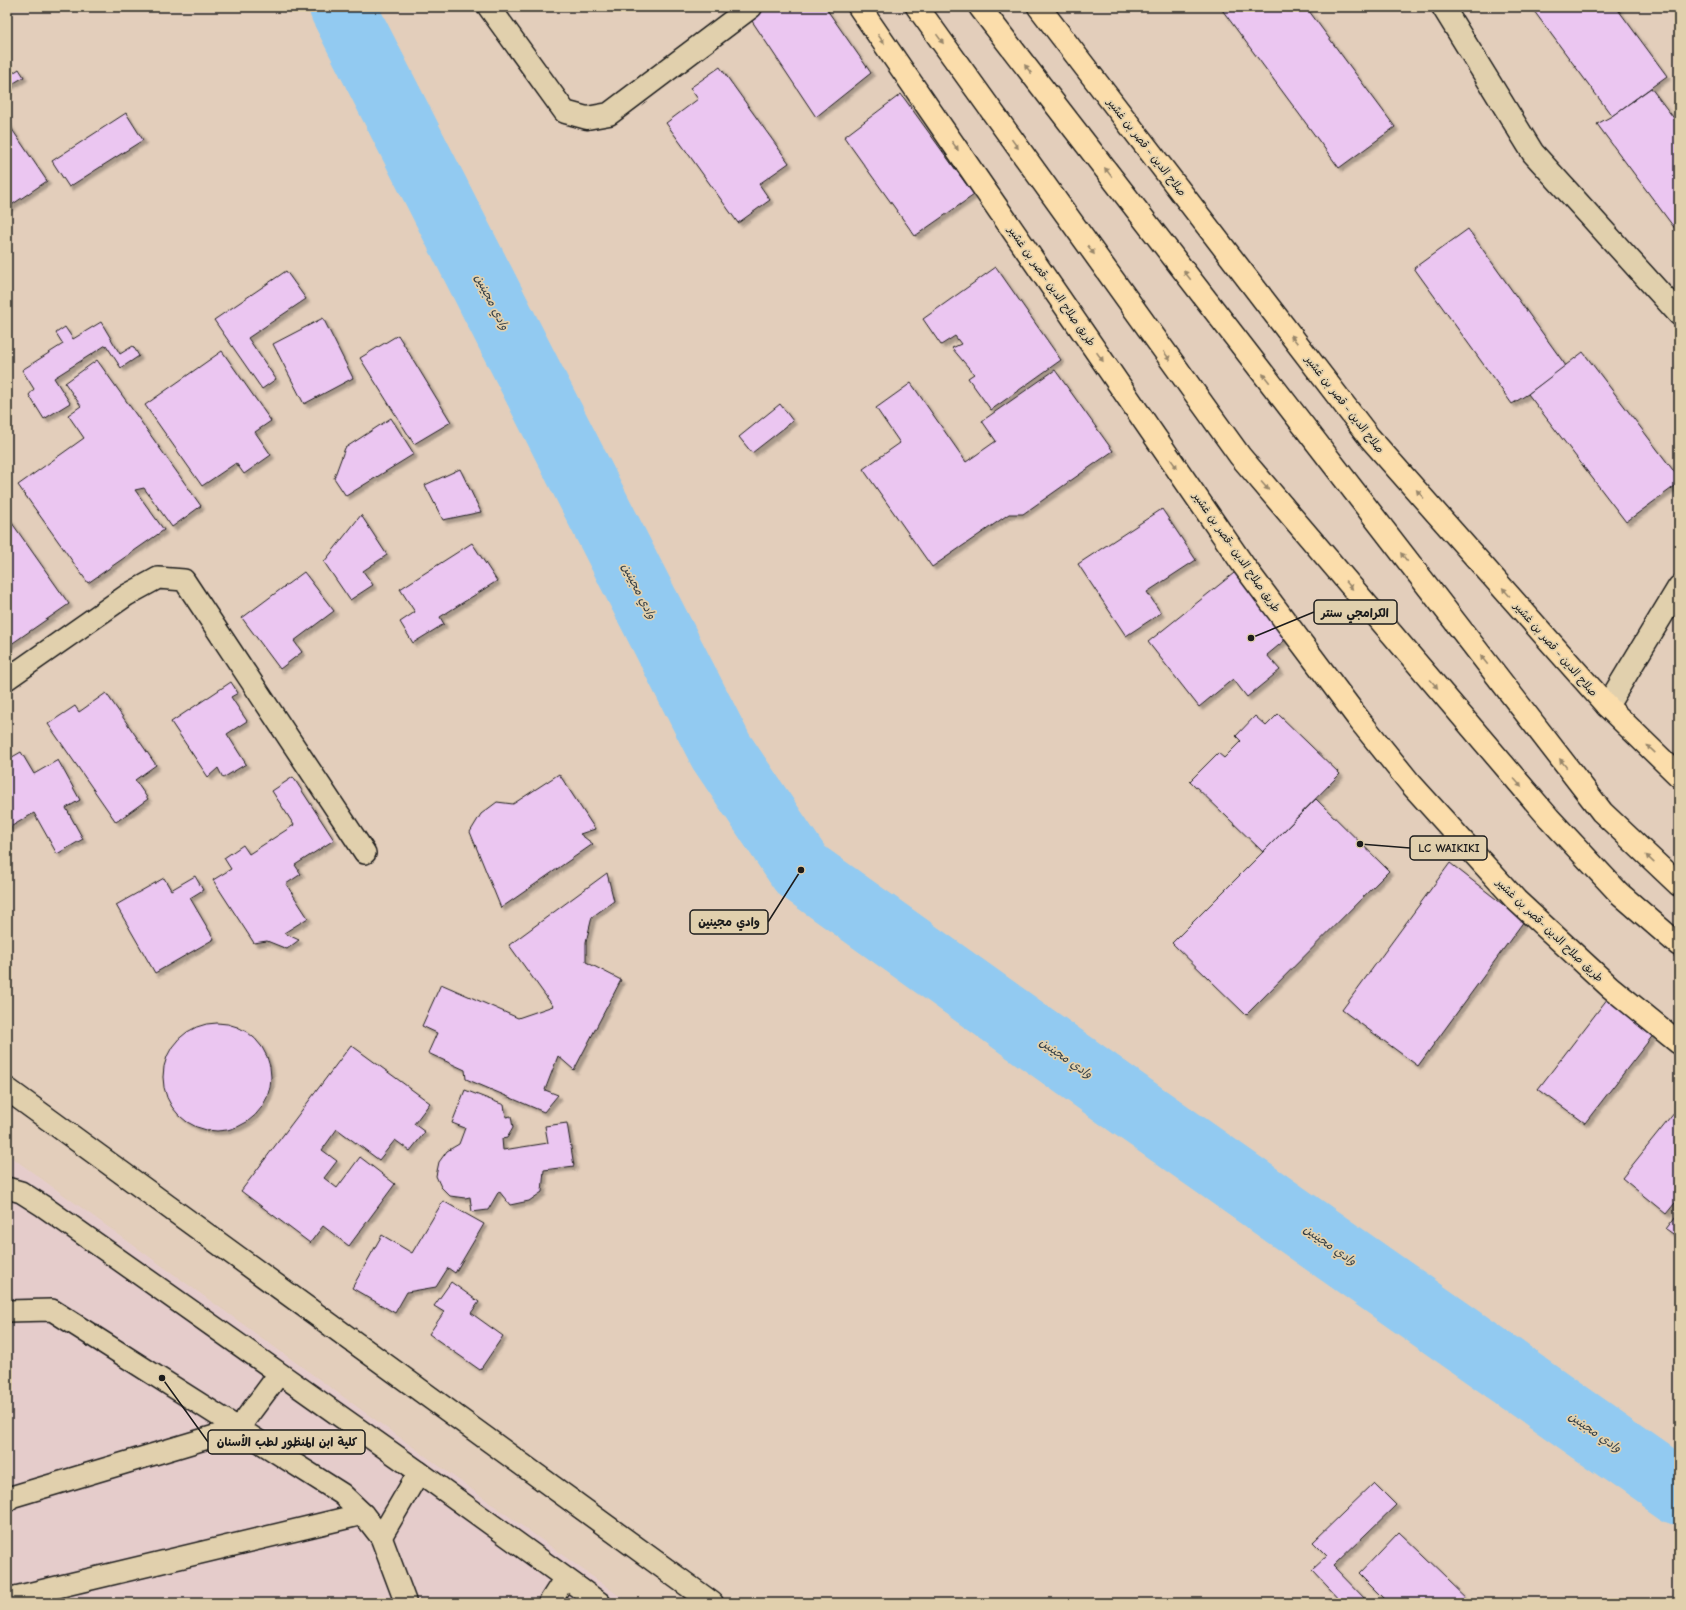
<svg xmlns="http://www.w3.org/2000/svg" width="1686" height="1610" font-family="'Comic Neue','Playpen Sans Arabic',sans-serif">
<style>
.built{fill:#e5cccb}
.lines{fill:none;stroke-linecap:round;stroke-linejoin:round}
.river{stroke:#92caf1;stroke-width:66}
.building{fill:#ebc6f1;stroke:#1c1c1c;filter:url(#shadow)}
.lane-casing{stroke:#1c1c1c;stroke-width:24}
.street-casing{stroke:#1c1c1c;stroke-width:25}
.secondary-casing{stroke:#1c1c1c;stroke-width:25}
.highway-casing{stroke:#1c1c1c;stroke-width:25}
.lane{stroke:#e1d0ad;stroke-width:21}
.street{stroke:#e1d0ad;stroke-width:22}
.secondary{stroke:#e1d0ad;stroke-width:22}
.highway{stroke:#fbddab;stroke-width:22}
.oneway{fill:#97866b}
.labels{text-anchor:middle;stroke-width:3.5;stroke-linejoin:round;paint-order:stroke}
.street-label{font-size:11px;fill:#1c1c1c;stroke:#e1d0ad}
.water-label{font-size:12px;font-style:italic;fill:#343f47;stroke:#e1d0ad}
.leader{fill:none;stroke:#1c1c1c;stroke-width:1.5}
.callout-dot{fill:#1c1c1c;stroke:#e1d0ad;stroke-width:1.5}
.callout{fill:#e1d0ad;stroke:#1c1c1c;stroke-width:1.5}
.callout-label{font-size:12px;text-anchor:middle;font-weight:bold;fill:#1c1c1c}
</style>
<defs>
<filter id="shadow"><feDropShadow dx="3.5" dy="3.5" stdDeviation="1" flood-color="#0004"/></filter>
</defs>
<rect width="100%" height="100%" fill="#e3cebb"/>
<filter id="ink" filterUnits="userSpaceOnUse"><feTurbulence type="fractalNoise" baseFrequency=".025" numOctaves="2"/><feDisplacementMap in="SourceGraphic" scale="8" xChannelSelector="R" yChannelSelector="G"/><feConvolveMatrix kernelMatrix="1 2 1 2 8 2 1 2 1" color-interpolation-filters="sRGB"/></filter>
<g filter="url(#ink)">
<polygon class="built" points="7,1154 629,1603 7,1603"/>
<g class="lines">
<polyline class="river" points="342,7 721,751 801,870 1141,1113 1679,1492"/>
</g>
<g class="building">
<polygon points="764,7 825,7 871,73 816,117 750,18"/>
<polygon points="1220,7 1306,7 1395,127 1339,168"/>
<polygon points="1531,7 1616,7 1667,76 1612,116"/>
<polygon points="720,67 789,163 759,184 770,200 738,223 666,123 698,99 690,88"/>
<polygon points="19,69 24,77 7,87 7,77"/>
<polygon points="1651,88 1679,125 1679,234 1597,124 1612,116"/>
<polygon points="901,94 974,195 915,236 844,137"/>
<polygon points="126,113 143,140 69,187 52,161"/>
<polygon points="7,122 47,181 7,208"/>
<polygon points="1468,229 1566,366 1528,394 1512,404 1414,268"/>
<polygon points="996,267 1061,360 991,410 968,378 974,374 952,348 961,344 955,336 941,345 923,319"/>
<polygon points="286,271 306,299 248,338 276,379 262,389 214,320"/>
<polygon points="323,318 353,378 304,404 273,344"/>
<polygon points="101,322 120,354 133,346 139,356 121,368 106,345 54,378 70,403 44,419 29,395 34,389 22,370 63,344 56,333 65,327 73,339"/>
<polygon points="398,335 451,422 414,444 360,358"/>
<polygon points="222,351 271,421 255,432 271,455 244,474 236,463 202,486 145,405"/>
<polygon points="1583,352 1679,478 1679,483 1626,522 1528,394"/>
<polygon points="97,360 201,506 172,527 144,488 135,490 164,530 88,583 18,485 84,438 68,415 81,406 65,383"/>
<polygon points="1055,370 1113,451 1023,514 1009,514 932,567 863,469 900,443 876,408 911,383 966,462 996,441 982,421"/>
<polygon points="780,404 793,421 752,453 739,437"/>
<polygon points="391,418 414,454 346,496 334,478 345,448"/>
<polygon points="460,469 481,512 443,520 425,485"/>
<polygon points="1162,509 1196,560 1147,592 1161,613 1126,636 1078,564"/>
<polygon points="361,515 387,555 363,571 373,585 350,600 324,562"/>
<polygon points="7,516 69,604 7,647"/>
<polygon points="472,543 497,581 440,617 444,624 413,643 400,622 415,612 400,589"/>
<polygon points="1239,569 1284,625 1284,641 1267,655 1280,670 1247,697 1233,679 1199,707 1148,642"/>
<polygon points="304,572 334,611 294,641 302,652 280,669 242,618"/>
<polygon points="231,682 238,693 231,697 247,721 227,734 246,764 223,778 218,768 208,777 171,722"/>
<polygon points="106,693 156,765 135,780 148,799 116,822 48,724 75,706 79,712"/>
<polygon points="1278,714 1340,774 1263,852 1190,781 1218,753 1224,758 1241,741 1236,736 1255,716 1266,726"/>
<polygon points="21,752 34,774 58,760 80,800 66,808 83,839 57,854 34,813 7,829 7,760"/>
<polygon points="559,774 595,829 580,834 593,844 501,908 470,832 481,814 497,802 513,804"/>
<polygon points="293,777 334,840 295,865 301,874 286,884 308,918 284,933 299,940 287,949 267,941 254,943 213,880 231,869 224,858 243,845 249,854 294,825 272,791"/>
<polygon points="1316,799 1389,871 1246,1015 1172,943"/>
<polygon points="1450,863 1524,921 1418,1066 1342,1010"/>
<polygon points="607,873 614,901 592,917 586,942 586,962 621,980 574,1070 558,1056 545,1090 558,1095 544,1112 466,1079 465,1070 428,1053 437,1033 422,1026 441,984 518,1018 553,1006 509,945"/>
<polygon points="195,876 203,890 190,898 214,939 155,973 116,905 164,878 171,890"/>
<polygon points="1608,998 1654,1034 1585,1123 1538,1089"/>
<circle cx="217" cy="1077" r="54"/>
<polygon points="351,1045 430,1103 414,1124 425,1132 410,1151 395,1140 379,1160 337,1129 322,1150 337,1161 324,1178 337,1188 360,1157 395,1184 349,1246 323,1226 310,1243 241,1191"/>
<polygon points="465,1090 504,1105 506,1117 511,1116 513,1128 507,1138 502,1139 503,1150 548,1143 545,1126 567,1123 574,1166 544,1170 542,1192 529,1201 510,1205 499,1191 488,1210 472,1212 470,1197 465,1198 450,1196 441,1187 436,1176 439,1162 447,1151 459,1144 465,1128 452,1123"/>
<polygon points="1679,1107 1679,1198 1666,1214 1622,1178"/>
<polygon points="443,1201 484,1224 455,1273 448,1268 436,1287 407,1292 395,1313 352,1288 382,1235 412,1253"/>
<polygon points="1679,1212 1679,1238 1666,1229"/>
<polygon points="451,1282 479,1302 471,1313 503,1336 480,1370 429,1334 444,1312 434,1306"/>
<polygon points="1374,1483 1396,1505 1333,1566 1369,1603 1343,1603 1312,1570 1327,1556 1313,1542"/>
<polygon points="1399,1532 1473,1603 1388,1603 1359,1574"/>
</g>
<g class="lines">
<defs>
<g id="lane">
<polyline points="7,679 127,595 158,578 184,580 365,853"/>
<polyline points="7,1188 21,1192 43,1206 419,1472 600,1603"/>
<polyline points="7,1311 52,1310 342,1494 363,1514 381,1537 405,1601 404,1603"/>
<polyline points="7,1501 11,1497 238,1429 279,1374"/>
<polyline points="381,1537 419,1472"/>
<polyline points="7,1599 363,1514"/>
<polyline points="549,1603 565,1578"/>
</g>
<g id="street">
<polyline points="489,7 565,112 587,118 609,114 751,7"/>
<polyline points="1443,7 1533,153 1679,314"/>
<polyline points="1607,706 1679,587"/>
</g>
<polyline id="secondary" points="7,1089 712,1603"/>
<g id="highway">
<polyline points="859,7 1244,566 1360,721 1410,783 1516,900 1610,987 1679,1043"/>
<polyline points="917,7 1240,456 1549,818 1619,893 1679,945"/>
<polyline points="980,7 1602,812 1679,885"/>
<polyline points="1039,7 1369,437 1607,706 1679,776"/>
</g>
</defs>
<use href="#lane" class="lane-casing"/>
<use href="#street" class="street-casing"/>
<use href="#secondary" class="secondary-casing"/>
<use href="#highway" class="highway-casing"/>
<use href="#lane" class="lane"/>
<use href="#street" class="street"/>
<use href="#secondary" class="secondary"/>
<use href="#highway" class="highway"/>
</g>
<defs><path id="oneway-solid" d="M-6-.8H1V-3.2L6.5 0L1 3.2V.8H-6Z"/></defs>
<g class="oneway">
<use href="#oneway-solid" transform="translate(881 39) rotate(55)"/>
<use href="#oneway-solid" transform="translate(940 39) rotate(54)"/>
<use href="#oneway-solid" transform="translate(1028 69) rotate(-128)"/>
<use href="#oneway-solid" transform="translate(1015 144) rotate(54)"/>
<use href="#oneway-solid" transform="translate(955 146) rotate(55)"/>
<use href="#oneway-solid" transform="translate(1108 172) rotate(-128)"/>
<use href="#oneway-solid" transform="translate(1091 250) rotate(54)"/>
<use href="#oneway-solid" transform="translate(1187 275) rotate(-128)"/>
<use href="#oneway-solid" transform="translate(1294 339) rotate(-128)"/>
<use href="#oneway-solid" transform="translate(1167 356) rotate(54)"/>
<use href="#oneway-solid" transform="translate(1100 357) rotate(55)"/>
<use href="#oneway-solid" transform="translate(1266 378) rotate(-128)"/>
<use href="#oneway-solid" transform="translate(1174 464) rotate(55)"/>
<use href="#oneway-solid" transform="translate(1265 486) rotate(49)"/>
<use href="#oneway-solid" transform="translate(1420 494) rotate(-131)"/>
<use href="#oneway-solid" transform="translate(1404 557) rotate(-128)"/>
<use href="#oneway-solid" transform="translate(1349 585) rotate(49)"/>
<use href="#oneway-solid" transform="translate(1506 592) rotate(-131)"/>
<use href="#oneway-solid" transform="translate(1484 660) rotate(-128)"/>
<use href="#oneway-solid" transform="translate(1434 684) rotate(49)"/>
<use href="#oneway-solid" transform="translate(1651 749) rotate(-136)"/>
<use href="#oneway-solid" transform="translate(1563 763) rotate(-128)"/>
<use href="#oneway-solid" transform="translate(1518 783) rotate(49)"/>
<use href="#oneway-solid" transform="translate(1650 859) rotate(-136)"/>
</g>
</g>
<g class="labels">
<g class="street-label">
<text transform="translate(1147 147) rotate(52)" y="4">صلاح الدين - قصر بن غشير</text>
<text transform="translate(1052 286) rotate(55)" y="4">طريق صلاح الدين -قصر بن غشير</text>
<text transform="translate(1345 404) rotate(52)" y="4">صلاح الدين - قصر بن غشير</text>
<text transform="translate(1237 552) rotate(55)" y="4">طريق صلاح الدين -قصر بن غشير</text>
<text transform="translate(1556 649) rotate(49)" y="4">صلاح الدين - قصر بن غشير</text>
<text transform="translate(1550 930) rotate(44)" y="4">طريق صلاح الدين -قصر بن غشير</text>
</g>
<g class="water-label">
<text transform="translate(492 302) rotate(63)" y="4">وادي مجينين</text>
<text transform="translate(639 591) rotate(63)" y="4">وادي مجينين</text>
<text transform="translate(1066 1058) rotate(35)" y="4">وادي مجينين</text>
<text transform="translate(1330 1245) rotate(35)" y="4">وادي مجينين</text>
<text transform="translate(1595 1432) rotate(35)" y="4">وادي مجينين</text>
</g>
</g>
<path class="leader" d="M1251 638L1314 612M1360 844L1410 848M801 870L768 922M162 1378L208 1442"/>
<g class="callout-dot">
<circle cx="1251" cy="638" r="4"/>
<circle cx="1360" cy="844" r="4"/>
<circle cx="801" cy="870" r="4"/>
<circle cx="162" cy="1378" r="4"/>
</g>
<g class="callout">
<rect x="1314" y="600" width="83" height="24" rx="4"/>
<rect x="1410" y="836" width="77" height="24" rx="4"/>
<rect x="690" y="910" width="78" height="24" rx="4"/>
<rect x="208" y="1430" width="157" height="24" rx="4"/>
</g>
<g class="callout-label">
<text x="1355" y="617">الكرامجي سنتر</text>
<text x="1449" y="852">LC WAIKIKI</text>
<text x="729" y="926">وادي مجينين</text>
<text x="287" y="1446">كلية ابن المنظور لطب الأسنان</text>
</g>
<rect width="1686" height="1610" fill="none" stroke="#e1d0ad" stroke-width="24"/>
<rect x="12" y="12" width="1662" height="1586" fill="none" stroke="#1c1c1c" stroke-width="1.5" filter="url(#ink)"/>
</svg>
